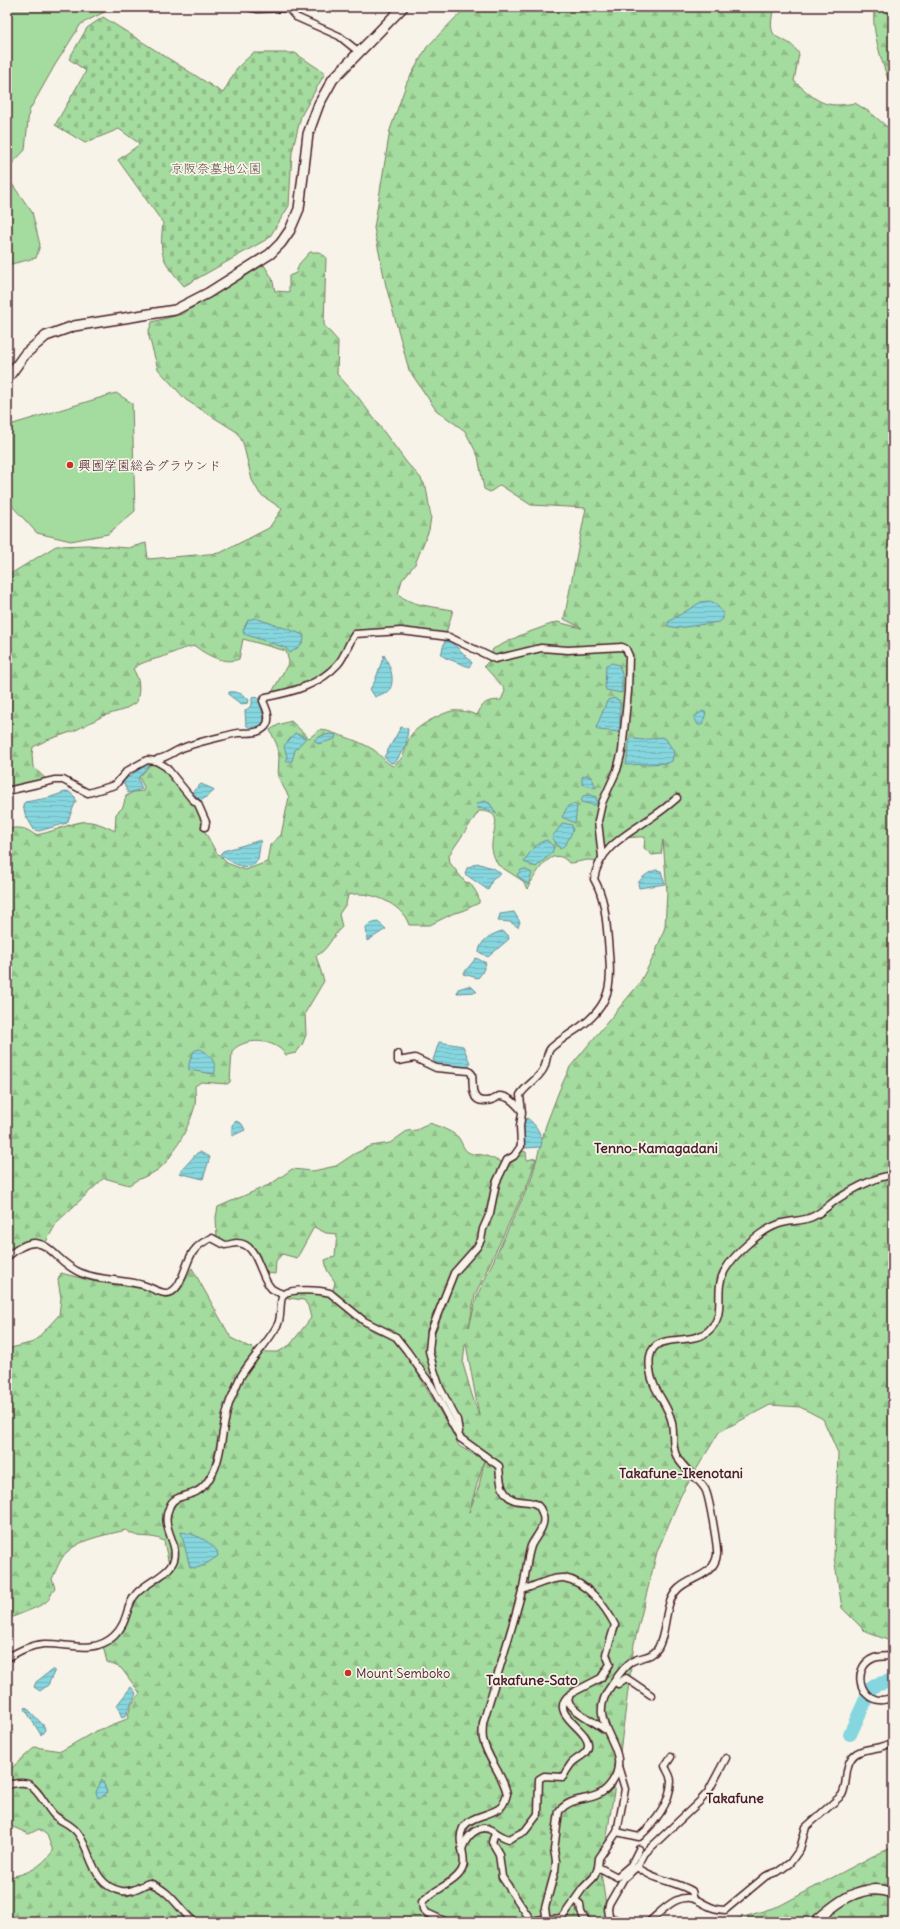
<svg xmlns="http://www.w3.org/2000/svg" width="900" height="1929" font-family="Delius,'Klee One',sans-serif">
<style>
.green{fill:#a4db9e;stroke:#777d64}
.forest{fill:url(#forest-firs);stroke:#777d64;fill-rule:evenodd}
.cemetery{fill:url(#cemetery-stones);stroke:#777d64}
.water{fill:url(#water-rules);stroke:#6d8d96}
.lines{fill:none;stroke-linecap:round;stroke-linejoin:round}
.river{stroke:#85d6de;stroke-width:14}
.street-casing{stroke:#4a1f2b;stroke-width:9}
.secondary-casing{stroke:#4a1f2b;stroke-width:12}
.street{stroke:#f7f3e8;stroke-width:6}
.secondary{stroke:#f7f3e8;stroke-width:9}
.poi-dot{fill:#c8321e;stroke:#f7f3e8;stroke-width:1.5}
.labels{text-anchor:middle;stroke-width:3.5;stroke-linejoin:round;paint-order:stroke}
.park-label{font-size:13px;fill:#604e48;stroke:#f7f3e8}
.poi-label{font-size:13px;fill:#4a1f2b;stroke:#f7f3e8;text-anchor:start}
.neighbourhood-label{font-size:14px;font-weight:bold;fill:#4a1f2b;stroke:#f7f3e8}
</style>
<defs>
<pattern id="forest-firs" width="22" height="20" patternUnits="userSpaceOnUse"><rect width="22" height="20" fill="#a4db9e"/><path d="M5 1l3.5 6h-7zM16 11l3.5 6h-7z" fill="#8fbc88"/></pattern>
<pattern id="cemetery-stones" width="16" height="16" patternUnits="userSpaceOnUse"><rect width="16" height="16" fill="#a4db9e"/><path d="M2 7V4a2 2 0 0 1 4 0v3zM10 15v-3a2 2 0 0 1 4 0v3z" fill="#8fbc88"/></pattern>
<pattern id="water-rules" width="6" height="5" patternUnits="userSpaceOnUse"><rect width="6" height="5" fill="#85d6de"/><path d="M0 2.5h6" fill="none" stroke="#74b7bf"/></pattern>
</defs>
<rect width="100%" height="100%" fill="#f7f3e8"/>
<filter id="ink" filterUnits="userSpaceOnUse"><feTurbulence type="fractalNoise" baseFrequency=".025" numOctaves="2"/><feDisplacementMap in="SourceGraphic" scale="8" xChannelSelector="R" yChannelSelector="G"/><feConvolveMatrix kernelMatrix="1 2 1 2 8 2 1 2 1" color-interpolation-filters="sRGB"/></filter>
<g filter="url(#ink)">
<g class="green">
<polygon points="7,7 114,7 81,24 55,65 29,111 25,150 7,169"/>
<polygon points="7,177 32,212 40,245 36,258 7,265"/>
<polygon points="116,393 132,403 135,511 108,534 71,541 37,533 12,506 7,492 7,439 13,424"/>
</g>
<g class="forest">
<path d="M466,7H774C764,49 785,30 799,54L794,81C818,101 822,109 855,103L871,113L893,132V1642L866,1632L842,1608L834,1557L838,1453L823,1419L800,1407L770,1405L719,1432L681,1495L657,1552L634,1644L619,1760L601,1873L607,1911L632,1922H7V1877C27,1875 41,1867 53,1851L47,1835L39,1829L29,1834L13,1827L7,1820V1772L35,1747L61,1751L94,1732L127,1719L131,1705L140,1693L121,1668L107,1662L103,1646C131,1637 124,1612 139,1596C148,1586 163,1581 170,1570L164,1541C150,1533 139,1541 126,1530C107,1535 82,1538 67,1552C60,1558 56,1571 52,1579L55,1588C51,1592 51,1596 49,1599C43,1607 17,1614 7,1620V1349L34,1342L59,1315L61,1298L58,1280L61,1273L96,1282L140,1288L167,1298L175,1295L181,1289L192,1268L231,1338L249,1347L266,1352H278L290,1345L311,1318L308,1306L304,1300L288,1298L286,1295L306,1293L324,1294L333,1298L359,1321L373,1331L393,1339L408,1357L451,1430L459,1446L484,1460L469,1512L479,1486L486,1453L463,1437L414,1355L402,1339L369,1320L333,1291L335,1282L327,1270L325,1260L335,1256L337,1234L326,1233L314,1227L297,1258L282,1254L276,1261L275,1274L267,1273L256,1252L247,1243H228L217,1238L216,1217L218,1207L271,1184L292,1169L313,1171L336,1166L354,1154L371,1146L390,1143L407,1131L417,1130L430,1123C439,1127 450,1130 458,1137C462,1142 463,1149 468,1152C474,1156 480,1153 486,1156C507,1163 502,1168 521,1151L526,1152L527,1160L536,1158L529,1181L475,1295L469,1327L477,1296L531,1180L546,1125L559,1091L570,1067L639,984L655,954L665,927L667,892L663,840L661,854L652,855L644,848L645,837C640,836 626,839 617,837L603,851L596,861C584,858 580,863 569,863C551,842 535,876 527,889L523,881L498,865C495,859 491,851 492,844C492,830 506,811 479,811L449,855L450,863L465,882L470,883C474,889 480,896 479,903L460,912L454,913L430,925H409C402,903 369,890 348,895L346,904L339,914L342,927C331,937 329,949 316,956L324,981L305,1013L306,1035L302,1045L296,1053L286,1055C274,1038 245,1037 232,1051L230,1082L227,1084L201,1082L195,1086C195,1092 196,1099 195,1105C191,1123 173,1158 159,1169C150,1176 138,1178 129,1185L104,1178L57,1222L46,1242C29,1241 19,1241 7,1254V829C19,827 25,827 35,835C51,833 65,825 81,822C93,820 105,826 115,831L116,814L123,807L126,796L133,792L143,791L144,787L139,777L153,762L166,770L197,803L204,830L216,852L227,863L245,870L267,862L270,845L281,835L289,797L278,777L279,757L277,745L270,730L278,725L291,721L309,738L321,729C339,735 358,740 374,750C381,755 384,762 393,766C408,756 403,748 411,735C417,726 442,713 452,711C460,710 469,712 477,715C484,701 486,701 501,700L505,691L503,687L484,666L489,661L493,649L521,635L557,622L582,628L564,619L586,508L531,505L500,485L490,492L484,489L478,456L465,431L436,410L409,370L386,286L374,228L390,130L407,82L427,47ZM465,1344H466L479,1415L472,1395L463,1364Z"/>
<path d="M875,7H893V92C885,73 869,26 875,7Z"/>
<path d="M310,252H319L326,257L324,325L338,341L337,374L358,397L407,463L420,477L426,487L431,517L429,530L415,564L402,580L398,594C411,606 436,607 453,610L446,633L359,630C344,639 347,648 337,662C321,682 294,689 271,694L289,662L286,651L243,639L239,659C225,665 206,655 195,646C183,648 175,652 165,656C154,660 142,661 133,669C140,680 140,688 137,702L123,710L103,716L74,731L47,740L33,747L32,755L33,767L46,779L7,787V576L56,546L88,545L128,548L146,543L148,559L220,553L269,528L282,509L260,494L252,480L243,443L237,432L186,400L158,369L148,333L152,322L182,314L264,265L272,278L275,291L289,292V276L296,273L299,264Z"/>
<polygon points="893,1847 893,1922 728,1922 779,1906 871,1857"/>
</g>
<path class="cemetery" d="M103,17L223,93L237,68L253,53H295L325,73L301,116L292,152L289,206L269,238L184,286C162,260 159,257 163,223L118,160L140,144L119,129L85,143L55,125L86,71L69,59L87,28Z"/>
<g class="water">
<polygon points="709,601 715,603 723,613 723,619 719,622 678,628 668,626 668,622 701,602"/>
<polygon points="255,618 296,632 303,635 304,640 300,646 290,653 286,648 244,634 243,631 248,620"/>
<path d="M446,639C452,642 468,657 472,663L469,667L446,658L441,655L445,640Z"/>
<path d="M384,655C390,666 396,679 389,691L375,697L370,689L375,681Z"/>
<polygon points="612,663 619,665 622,674 622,693 606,690 605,687 606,665"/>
<path d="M229,692C236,691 244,694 249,700L248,703L241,704L229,695Z"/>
<polygon points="252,697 258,698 261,703 264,721 260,726 250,728 246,725 245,711 252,705"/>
<polygon points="613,698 619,700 620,703 620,732 598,730 596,728 607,701"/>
<polygon points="703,711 706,713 702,725 698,725 694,717"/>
<polygon points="401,727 408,729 406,744 396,762 391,763 384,757"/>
<polygon points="295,733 306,738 295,750 292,761 286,761 287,757 284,746"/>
<polygon points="331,734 336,735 335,739 318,744 314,740 321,736"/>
<polygon points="662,737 666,739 674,752 672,761 668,763 626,765 630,738 642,740"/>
<polygon points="148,763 150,763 149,765 138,778 142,789 128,793 123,781"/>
<polygon points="586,775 592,778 596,788 582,784 582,777"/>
<polygon points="201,784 213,789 214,791 201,801 192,792"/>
<polygon points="68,791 75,797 76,801 67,823 39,831 34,830 25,814 23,804 25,802 48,798"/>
<polygon points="589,795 596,797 597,804 594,805 581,802 583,796"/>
<polygon points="485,801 490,804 497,814 487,809 477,808 478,803"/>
<polygon points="574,804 577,806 575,823 562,817 568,806"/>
<polygon points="563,823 572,825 573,830 566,844 560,849 552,837"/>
<path d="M261,840L258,859C248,875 231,862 220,854L223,851Z"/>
<path d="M547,840L554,847L552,853L536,867L524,862C529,853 537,842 547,840Z"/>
<polygon points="477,863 495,869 501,874 493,878 488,890 465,874 467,868"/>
<polygon points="524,869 532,873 528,885 517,875 521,870"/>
<path d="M656,870L661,871L665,884L639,888L638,883C643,876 649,872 656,870Z"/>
<polygon points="514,912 520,922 518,927 510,922 498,921 500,914"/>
<polygon points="378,922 386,929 367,941 366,927 369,924"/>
<path d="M502,931L508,935L509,939L488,957L479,952C480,940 492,934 502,931Z"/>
<polygon points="476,958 486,963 482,973 478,978 463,974"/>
<polygon points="468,986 472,987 477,992 457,993 458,989"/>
<path d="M439,1042L463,1046L470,1063L468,1069C457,1068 441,1071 433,1060Z"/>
<path d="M199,1049C208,1051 219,1065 214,1074L189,1070C188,1063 191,1057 194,1051Z"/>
<path d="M527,1118C536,1124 544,1137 541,1147L525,1148C524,1139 519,1126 527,1118Z"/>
<polygon points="236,1121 242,1124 245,1130 232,1136 232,1125"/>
<polygon points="200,1152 210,1157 203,1179 179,1173 197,1153"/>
<path d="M181,1532C195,1534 209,1540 217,1551L218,1556C210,1561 199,1571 190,1567Z"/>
<polygon points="52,1670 55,1670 48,1685 40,1691 34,1687 36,1682"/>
<path d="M131,1687L136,1693C134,1701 128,1705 127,1714L122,1718L117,1705Z"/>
<polygon points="26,1707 44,1726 45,1730 41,1735 25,1709"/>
<polygon points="102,1779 107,1792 105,1795 98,1798 96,1792"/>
</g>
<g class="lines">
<polyline class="river" points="850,1734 872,1686 893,1680"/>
<defs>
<g id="street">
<polyline points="247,7 258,9 287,8"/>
<polyline points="287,7 296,17 339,36 359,52"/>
<path d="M156,761L158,759C169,757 175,750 185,747C201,741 217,738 233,734C244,731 256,736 265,727C272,719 266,708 263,701L266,697C293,692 319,685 338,664C346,655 348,643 355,634L401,631L449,637L495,659L541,648L568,650L622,647L626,649L629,656L628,691L622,751L617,770L602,803L598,821L602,857"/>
<polyline points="7,791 55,780 63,780 88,793 115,785 127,771 147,760 156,761 166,767 192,799 198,804 206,822 205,827"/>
<path d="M398,1054V1061L415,1058L436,1068L469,1071L472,1074C473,1080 472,1089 474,1094C477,1105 493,1101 499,1096C509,1096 515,1103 521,1110"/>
<path d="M7,1257C47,1223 49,1260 81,1273C100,1281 123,1279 143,1285C150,1287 159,1293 166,1293C182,1293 185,1262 193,1252C197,1246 205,1240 212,1238L225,1245C229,1245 233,1243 237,1243C259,1243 259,1278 272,1289C275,1291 280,1293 283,1294"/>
<path d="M459,1432L457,1420L440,1388L434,1370L429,1351L431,1331L454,1273L477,1247L481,1240L483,1229L490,1213L496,1183L507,1160L514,1156L521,1146L520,1126L522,1113L520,1095C526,1085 539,1079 544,1068C547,1062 546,1053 551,1048C560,1040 570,1034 580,1027C615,1002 611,979 608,940C606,919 605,898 594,879C600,845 630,833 655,815C663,810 670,804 677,798"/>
<path d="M522,1590C535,1586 551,1577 564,1578C587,1582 605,1606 615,1625L606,1654L610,1664L601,1678L570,1694L568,1701C573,1712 594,1721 604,1729"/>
<path d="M893,1656C887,1656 880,1656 874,1658C848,1668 862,1712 893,1697"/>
<path d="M7,1658C19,1651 30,1645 44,1644C67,1643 94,1655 114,1636C129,1622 125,1606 136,1594C146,1582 168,1576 174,1560C179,1542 160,1528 169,1508C173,1495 186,1497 196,1492C204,1488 208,1482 212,1474C222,1458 222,1422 230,1401C234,1393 237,1383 241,1376C252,1358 268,1343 278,1324C282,1315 279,1301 283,1295C289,1288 321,1290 330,1293L364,1321L396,1337L407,1351L431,1385L460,1438L499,1466C500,1476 500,1488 507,1495C518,1508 538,1493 543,1516C546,1527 535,1537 531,1546C526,1561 526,1577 522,1591C510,1636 496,1679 483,1723C483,1728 482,1734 483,1739C487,1759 503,1774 507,1794C506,1798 504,1804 501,1807C491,1816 470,1815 463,1828C456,1841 467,1856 463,1867C459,1882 432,1890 422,1902L423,1909L427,1913L447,1922"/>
<polyline points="615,1681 618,1684 626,1678 651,1695"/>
<path d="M7,1785C13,1784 22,1781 28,1784C39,1790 45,1805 53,1814C61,1823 71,1822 79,1835C92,1854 93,1886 121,1891C132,1893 140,1886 149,1883C169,1889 179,1909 194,1922"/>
<path d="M617,1832L639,1837C655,1823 670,1803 671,1781C671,1776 667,1771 665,1766L671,1757"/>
<polyline points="495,1833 492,1842 499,1854 502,1877 532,1922"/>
<path d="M462,1849C466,1837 478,1823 492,1830C498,1834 502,1837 509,1839L525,1831L538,1814L539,1779L544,1776L563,1777C565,1773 568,1768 571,1764C576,1758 587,1755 588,1747C591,1730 550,1716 567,1697"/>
<polyline points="598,1867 617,1877 631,1865 639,1849"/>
<path d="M637,1867C653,1880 675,1881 692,1891L694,1899"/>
<polyline points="575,1900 580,1904 581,1912 586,1922"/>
<path d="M531,1922C541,1917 551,1920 562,1918L583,1888L594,1877L598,1868L599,1858L617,1832L625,1789L618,1766"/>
<path d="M547,1922L545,1908L555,1871L556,1861L554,1850L559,1811C576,1792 596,1806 612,1782C636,1746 581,1726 611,1686C616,1679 623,1667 631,1662C640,1656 651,1659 658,1648C668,1630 663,1604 678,1589C690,1577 714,1576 717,1555C718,1548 709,1495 705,1489C697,1476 683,1470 676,1455C671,1444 675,1431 671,1419C666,1402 652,1389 650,1370C644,1327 686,1348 707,1332C729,1314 712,1292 725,1270C735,1253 761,1230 779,1224C791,1220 803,1222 814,1216C822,1212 829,1205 836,1200C853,1189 874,1177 893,1175"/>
<polyline points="610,1922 608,1909 609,1904 624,1878 637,1867 645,1853 700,1801 708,1792 726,1758"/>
<path d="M649,1922C663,1910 679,1890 699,1901C708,1906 715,1910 725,1910L766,1876L779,1871L790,1863L800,1849L806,1827L842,1795C848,1784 844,1769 851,1759C859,1745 882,1752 893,1741"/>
</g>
<g id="secondary">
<polyline points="7,379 25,354 46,336 74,326 175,310 208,293 270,254 281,243 290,230 299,209 308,134 319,104 333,79 403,7"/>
<path d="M815,1922C836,1903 862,1881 893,1893"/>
</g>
</defs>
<use href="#street" class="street-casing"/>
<use href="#secondary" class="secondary-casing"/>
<use href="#street" class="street"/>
<use href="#secondary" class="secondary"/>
</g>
</g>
<g class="poi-dot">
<circle cx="70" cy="465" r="4"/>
<circle cx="348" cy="1673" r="4"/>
</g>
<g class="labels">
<g class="park-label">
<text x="216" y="173">京阪奈墓地公園</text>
</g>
<g class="poi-label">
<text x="78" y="470">興國学園総合グラウンド</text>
<text x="356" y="1678">Mount Semboko</text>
</g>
<g class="neighbourhood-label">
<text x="656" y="1153">Tenno-Kamagadani</text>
<text x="681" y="1478">Takafune-Ikenotani</text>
<text x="532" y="1685">Takafune-Sato</text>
<text x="735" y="1803">Takafune</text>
</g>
</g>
<rect width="900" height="1929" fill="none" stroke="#f7f3e8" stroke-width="24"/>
<rect x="12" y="12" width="876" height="1905" fill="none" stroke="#4a1f2b" stroke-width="1.5" filter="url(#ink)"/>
</svg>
